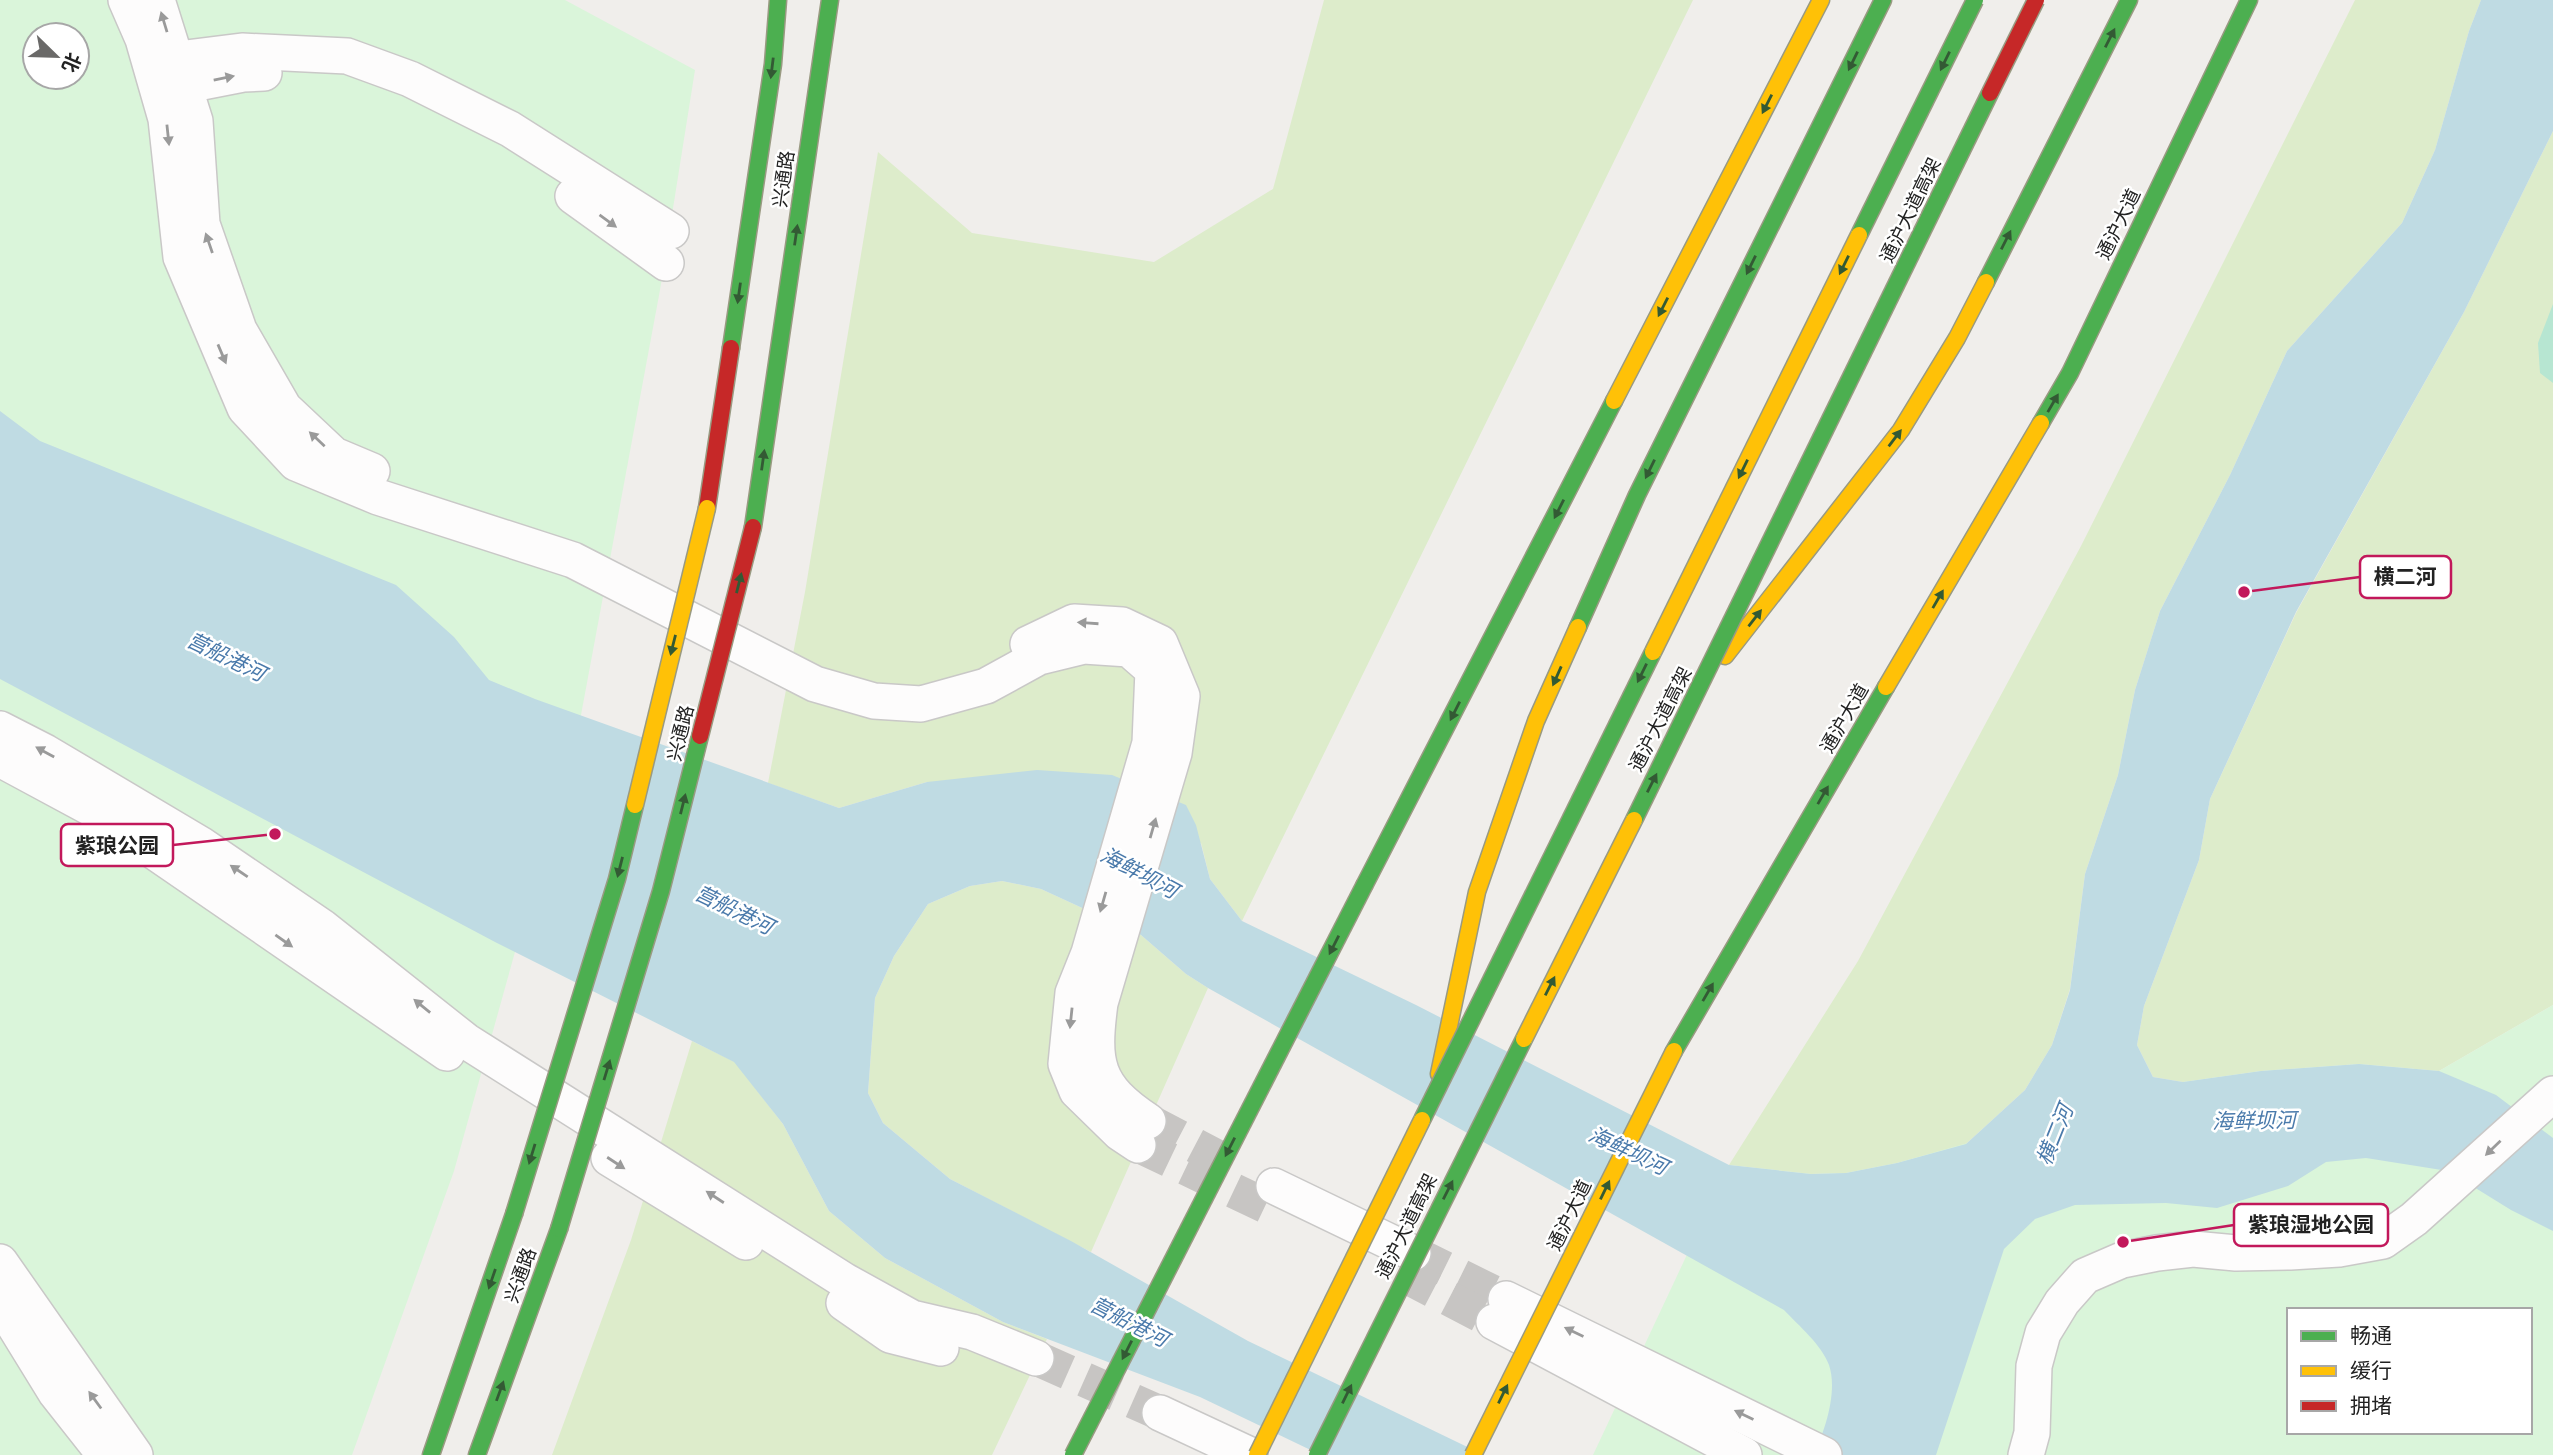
<svg xmlns="http://www.w3.org/2000/svg" width="2553" height="1455" font-family="Arial,'Noto Sans SC',sans-serif">
<style>
.grass{fill:#ddeccb}
.park{fill:#daf5da;fill-rule:evenodd}
.pitch{fill:#b7e6d2}
.water{fill:#bfdbe3}
.lines{fill:none;stroke-linecap:round;stroke-linejoin:round}
.street-tunnel{stroke:#c7c5c3;stroke-width:35;stroke-dasharray:35 18;stroke-linecap:butt}
.street-casing{stroke:#c9c8c7;stroke-width:38}
.fast-casing{stroke:#999a82;stroke-width:19}
.slow-casing{stroke:#999a82;stroke-width:19}
.jam-casing{stroke:#999a82;stroke-width:19}
.street{stroke:#fdfcfc;stroke-width:35}
.fast{stroke:#4caf50;stroke-width:16}
.slow{stroke:#ffc107;stroke-width:16}
.jam{stroke:#c62828;stroke-width:16}
.fast-bridge-casing{stroke:#999a82;stroke-width:19;stroke-linecap:butt}
.slow-bridge-casing{stroke:#999a82;stroke-width:19;stroke-linecap:butt}
.jam-bridge-casing{stroke:#999a82;stroke-width:19;stroke-linecap:butt}
.fast-bridge{stroke:#4caf50;stroke-width:16}
.slow-bridge{stroke:#ffc107;stroke-width:16}
.jam-bridge{stroke:#c62828;stroke-width:16}
.oneway{fill:#9a9a9a}
.oneway2{fill:#335a34}
.labels{text-anchor:middle;stroke-width:5;stroke-linejoin:round;paint-order:stroke}
.street-label{font-size:19px;fill:#222;stroke:#fff}
.water-label{font-size:21px;font-style:italic;fill:#4a7aab;stroke:#fff}
.leader{fill:none;stroke:#c2185b;stroke-width:2.5}
.callout-dot{fill:#c2185b;stroke:#fff;stroke-width:2.5}
.callout{fill:#fff;stroke:#c2185b;stroke-width:2.5}
.callout-label{font-size:21px;text-anchor:middle;font-weight:bold;fill:#222}
</style>
<rect width="100%" height="100%" fill="#f0eeeb"/>
<g class="grass">
<polygon points="1324,0 1693,0 1242,921 1210,879 1201,843 927,782 839,808 768,783 805,592 878,152 972,233 1154,262 1273,189"/>
<polygon points="2355,0 2481,0 2469,31 2435,150 2402,223 2287,351 2230,475 2160,611 2135,690 2118,775 2085,874 2070,989 2052,1045 2025,1090 1966,1144 1897,1163 1846,1173 1811,1174 1729,1165 1858,961 2081,546"/>
<polygon points="2553,131 2553,1005 2439,1071 2359,1064 2261,1071 2183,1082 2153,1077 2137,1045 2144,1006 2199,860 2210,799 2296,613 2464,312"/>
<polygon points="1002,881 1041,889 1141,935 1186,974 1208,988 1091,1252 950,1179 883,1123 868,1093 875,998 894,956 928,904 970,886"/>
<polygon points="692,1041 735,1062 783,1124 829,1211 885,1258 1003,1322 1047,1339 992,1455 552,1455 631,1240"/>
</g>
<g class="park">
<path d="M0,0H565L695,70L660,290L581,715L454,1171L352,1455H0ZM35,35H77V77H35Z"/>
<path d="M2553,1005V1455H1593L1729,1165L1811,1174L1846,1173L1897,1163L2183,1082L2261,1071L2359,1064L2439,1071ZM2289,1310H2530V1432H2289Z"/>
</g>
<polygon class="pitch" points="2553,304 2553,383 2540,373 2538,343"/>
<path class="water" d="M2481,0H2553V131L2464,312L2296,612L2210,799L2199,860L2144,1006L2137,1045L2153,1077L2183,1082L2261,1071L2359,1064L2439,1071L2496,1095L2553,1138V1231L2511,1210L2448,1171L2366,1158L2326,1162L2288,1186L2217,1208L2166,1203L2075,1205L2035,1219L2004,1249L1936,1455H1813C1825,1432 1838,1391 1829,1365C1821,1344 1799,1326 1784,1310L1208,988L1186,974L1141,935L1041,889L1002,881L970,886L928,904L894,956L875,998L868,1093L883,1123L950,1179L1071,1241L1248,1341L1484,1455H1321L1200,1397L1003,1322L885,1258L829,1211L783,1124L734,1062L495,942L0,679V411L40,441L396,585L454,637L489,680L535,699L839,808L927,782L1037,770L1112,775L1186,805L1196,825L1210,879L1242,921L1416,1005L1729,1165L1811,1174L1846,1173L1897,1163L1966,1144L2025,1090L2052,1045L2070,990L2085,874L2118,775L2135,690L2160,611L2230,475L2287,351L2402,223L2435,150L2469,31Z"/>
<g class="lines">
<g class="street-tunnel">
<polyline points="1148,1121 1230,1164"/>
<polyline points="1138,1145 1266,1206"/>
<polyline points="1413,1253 1506,1299"/>
<polyline points="1402,1274 1494,1322"/>
<polyline points="1036,1358 1160,1413"/>
</g>
<defs>
<g id="street">
<polyline points="126,0 143,39 166,119 181,257 245,408 296,463 378,497 573,560 815,684 874,701 921,704 986,686 1039,657 1084,646 1129,649 1153,670 1150,743 1089,953 1073,993 1066,1064 1077,1091 1120,1133 1138,1145"/>
<polyline points="157,0 195,121 202,224 239,330 284,408 334,455 372,471"/>
<polyline points="154,62 242,51 347,56 410,79 510,129 671,231"/>
<polyline points="161,90 243,74 264,73"/>
<polyline points="573,196 666,263"/>
<path d="M1028,644L1074,622L1122,625L1160,643L1182,696L1174,753L1100,1003C1092,1063 1095,1086 1148,1121"/>
<polyline points="0,729 45,752 200,844 322,927 466,1041 845,1281 912,1318 972,1332 1036,1358"/>
<polyline points="0,759 91,808 447,1053"/>
<polyline points="609,1158 746,1242"/>
<polyline points="1274,1186 1413,1253"/>
<polyline points="0,1262 135,1455"/>
<polyline points="1506,1299 1824,1455"/>
<polyline points="0,1302 56,1393 105,1455"/>
<polyline points="844,1303 890,1335 941,1348"/>
<polyline points="1494,1322 1744,1455"/>
<polyline points="1160,1413 1250,1455"/>
<polyline points="2026,1455 2032,1433 2034,1366 2043,1333 2062,1302 2085,1276 2122,1260 2157,1253 2193,1249 2236,1253 2290,1252 2339,1249 2383,1241 2414,1219 2553,1094"/>
</g>
<g id="fast">
<polyline points="1986,282 2129,0"/>
<polyline points="731,348 773,64 778,0"/>
<polyline points="2041,423 2070,373 2249,0"/>
<polyline points="753,527 830,0"/>
<polyline points="1578,627 1637,495 1883,0"/>
<polyline points="1365,884 1614,401"/>
<polyline points="1674,1051 1886,687"/>
<polyline points="431,1455 514,1214"/>
<polyline points="477,1455 559,1229"/>
</g>
<g id="slow">
<polyline points="1614,401 1821,0"/>
<polyline points="1725,656 1901,430 1957,338 1986,282"/>
<polyline points="1886,687 2041,423"/>
<polyline points="1439,1074 1477,892 1536,721 1578,627"/>
</g>
<polyline id="jam" points="707,508 731,348"/>
</defs>
<use href="#street" class="street-casing"/>
<use href="#fast" class="fast-casing"/>
<use href="#slow" class="slow-casing"/>
<use href="#jam" class="jam-casing"/>
<use href="#street" class="street"/>
<use href="#fast" class="fast"/>
<use href="#slow" class="slow"/>
<use href="#jam" class="jam"/>
<defs>
<g id="fast-bridge">
<polyline points="1859,235 1975,0"/>
<polyline points="1634,820 1990,93"/>
<polyline points="1422,1120 1653,652"/>
<polyline points="514,1214 617,879 635,805"/>
<polyline points="559,1229 661,891 700,736"/>
<polyline points="1073,1455 1365,884"/>
<polyline points="1317,1455 1524,1039"/>
</g>
<g id="slow-bridge">
<polyline points="1653,652 1859,235"/>
<polyline points="635,805 707,508"/>
<polyline points="1524,1039 1634,820"/>
<polyline points="1257,1455 1422,1120"/>
<polyline points="1473,1455 1674,1051"/>
</g>
<g id="jam-bridge">
<polyline points="1990,93 2036,0"/>
<polyline points="700,736 753,527"/>
</g>
</defs>
<use href="#fast-bridge" class="fast-bridge-casing"/>
<use href="#slow-bridge" class="slow-bridge-casing"/>
<use href="#jam-bridge" class="jam-bridge-casing"/>
<use href="#fast-bridge" class="fast-bridge"/>
<use href="#slow-bridge" class="slow-bridge"/>
<use href="#jam-bridge" class="jam-bridge"/>
</g>
<defs><path id="oneway-solid" d="M-6-.8H1V-3.2L6.5 0L1 3.2V.8H-6Z" transform="scale(1.75)"/></defs>
<g class="oneway">
<use href="#oneway-solid" transform="translate(164 22) rotate(-107)"/>
<use href="#oneway-solid" transform="translate(224 78) rotate(-11)"/>
<use href="#oneway-solid" transform="translate(168 135) rotate(84)"/>
<use href="#oneway-solid" transform="translate(608 221) rotate(36)"/>
<use href="#oneway-solid" transform="translate(209 243) rotate(-109)"/>
<use href="#oneway-solid" transform="translate(222 354) rotate(67)"/>
<use href="#oneway-solid" transform="translate(317 439) rotate(-137)"/>
<use href="#oneway-solid" transform="translate(1088 623) rotate(-176)"/>
<use href="#oneway-solid" transform="translate(45 752) rotate(-151)"/>
<use href="#oneway-solid" transform="translate(1153 828) rotate(-74)"/>
<use href="#oneway-solid" transform="translate(239 871) rotate(-146)"/>
<use href="#oneway-solid" transform="translate(1103 902) rotate(106)"/>
<use href="#oneway-solid" transform="translate(284 941) rotate(35)"/>
<use href="#oneway-solid" transform="translate(422 1006) rotate(-141)"/>
<use href="#oneway-solid" transform="translate(1071 1018) rotate(96)"/>
<use href="#oneway-solid" transform="translate(2493 1148) rotate(136)"/>
<use href="#oneway-solid" transform="translate(616 1163) rotate(33)"/>
<use href="#oneway-solid" transform="translate(715 1197) rotate(-147)"/>
<use href="#oneway-solid" transform="translate(1574 1332) rotate(-154)"/>
<use href="#oneway-solid" transform="translate(95 1400) rotate(-126)"/>
<use href="#oneway-solid" transform="translate(1744 1415) rotate(-154)"/>
</g>
<g class="oneway2">
<use href="#oneway-solid" transform="translate(2110 38) rotate(-63)"/>
<use href="#oneway-solid" transform="translate(1853 61) rotate(116)"/>
<use href="#oneway-solid" transform="translate(1945 61) rotate(116)"/>
<use href="#oneway-solid" transform="translate(772 68) rotate(97)"/>
<use href="#oneway-solid" transform="translate(1767 104) rotate(117)"/>
<use href="#oneway-solid" transform="translate(796 235) rotate(-82)"/>
<use href="#oneway-solid" transform="translate(2006 240) rotate(-63)"/>
<use href="#oneway-solid" transform="translate(1751 265) rotate(116)"/>
<use href="#oneway-solid" transform="translate(1844 265) rotate(116)"/>
<use href="#oneway-solid" transform="translate(739 293) rotate(98)"/>
<use href="#oneway-solid" transform="translate(1663 307) rotate(117)"/>
<use href="#oneway-solid" transform="translate(2053 403) rotate(-60)"/>
<use href="#oneway-solid" transform="translate(1895 438) rotate(-53)"/>
<use href="#oneway-solid" transform="translate(763 460) rotate(-82)"/>
<use href="#oneway-solid" transform="translate(1650 469) rotate(116)"/>
<use href="#oneway-solid" transform="translate(1743 469) rotate(116)"/>
<use href="#oneway-solid" transform="translate(1559 509) rotate(117)"/>
<use href="#oneway-solid" transform="translate(739 583) rotate(-76)"/>
<use href="#oneway-solid" transform="translate(1938 599) rotate(-60)"/>
<use href="#oneway-solid" transform="translate(1755 618) rotate(-52)"/>
<use href="#oneway-solid" transform="translate(673 645) rotate(104)"/>
<use href="#oneway-solid" transform="translate(1642 673) rotate(116)"/>
<use href="#oneway-solid" transform="translate(1557 676) rotate(114)"/>
<use href="#oneway-solid" transform="translate(1455 711) rotate(117)"/>
<use href="#oneway-solid" transform="translate(1652 783) rotate(-63)"/>
<use href="#oneway-solid" transform="translate(1823 795) rotate(-60)"/>
<use href="#oneway-solid" transform="translate(683 804) rotate(-76)"/>
<use href="#oneway-solid" transform="translate(620 867) rotate(104)"/>
<use href="#oneway-solid" transform="translate(1334 945) rotate(117)"/>
<use href="#oneway-solid" transform="translate(1550 986) rotate(-63)"/>
<use href="#oneway-solid" transform="translate(1708 992) rotate(-60)"/>
<use href="#oneway-solid" transform="translate(607 1070) rotate(-73)"/>
<use href="#oneway-solid" transform="translate(1230 1147) rotate(117)"/>
<use href="#oneway-solid" transform="translate(532 1154) rotate(107)"/>
<use href="#oneway-solid" transform="translate(1448 1190) rotate(-63)"/>
<use href="#oneway-solid" transform="translate(1605 1190) rotate(-64)"/>
<use href="#oneway-solid" transform="translate(492 1279) rotate(109)"/>
<use href="#oneway-solid" transform="translate(1127 1350) rotate(117)"/>
<use href="#oneway-solid" transform="translate(500 1391) rotate(-70)"/>
<use href="#oneway-solid" transform="translate(1347 1394) rotate(-64)"/>
<use href="#oneway-solid" transform="translate(1503 1394) rotate(-64)"/>
</g>
<g class="labels">
<g class="street-label">
<text transform="translate(783 179) rotate(-82)" y="7">兴通路</text>
<text transform="translate(1910 210) rotate(-64)" y="7">通沪大道高架</text>
<text transform="translate(2118 224) rotate(-64)" y="7">通沪大道</text>
<text transform="translate(1844 718) rotate(-60)" y="7">通沪大道</text>
<text transform="translate(1660 719) rotate(-63)" y="7">通沪大道高架</text>
<text transform="translate(680 733) rotate(-76)" y="7">兴通路</text>
<text transform="translate(1569 1215) rotate(-64)" y="7">通沪大道</text>
<text transform="translate(1406 1226) rotate(-64)" y="7">通沪大道高架</text>
<text transform="translate(520 1275) rotate(-70)" y="7">兴通路</text>
</g>
<g class="water-label">
<text transform="translate(226 657) rotate(26)" y="7">营船港河</text>
<text transform="translate(1139 873) rotate(28)" y="7">海鲜坝河</text>
<text transform="translate(734 910) rotate(26)" y="7">营船港河</text>
<text transform="translate(2254 1121) rotate(-1)" y="7">海鲜坝河</text>
<text transform="translate(2055 1135) rotate(-68)" y="7">横二河</text>
<text transform="translate(1628 1151) rotate(25)" y="7">海鲜坝河</text>
<text transform="translate(1129 1322) rotate(27)" y="7">营船港河</text>
</g>
</g>
<path class="leader" d="M2244 592L2360 577M275 834L173 845M2123 1242L2234 1225"/>
<g class="callout-dot">
<circle cx="2244" cy="592" r="7"/>
<circle cx="275" cy="834" r="7"/>
<circle cx="2123" cy="1242" r="7"/>
</g>
<g class="callout">
<rect x="2360" y="556" width="91" height="42" rx="7"/>
<rect x="61" y="824" width="112" height="42" rx="7"/>
<rect x="2234" y="1204" width="154" height="42" rx="7"/>
</g>
<g class="callout-label">
<text x="2405" y="584">横二河</text>
<text x="117" y="853">紫琅公园</text>
<text x="2311" y="1232">紫琅湿地公园</text>
</g>
<rect x="2287" y="1308" width="245" height="126" fill="#ffffff" stroke="#a7a7a7" stroke-width="2"/>
<rect x="2301" y="1331" width="35" height="10" fill="#4caf50" stroke="#a7a7a7" stroke-width="2"/>
<text x="2350" y="1343" font-size="21" fill="#222222">畅通</text>
<rect x="2301" y="1366" width="35" height="10" fill="#ffc107" stroke="#a7a7a7" stroke-width="2"/>
<text x="2350" y="1378" font-size="21" fill="#222222">缓行</text>
<rect x="2301" y="1401" width="35" height="10" fill="#c62828" stroke="#a7a7a7" stroke-width="2"/>
<text x="2350" y="1413" font-size="21" fill="#222222">拥堵</text>
<g transform="translate(56 56) rotate(113)"><circle r="33" fill="#ffffff" stroke="#a7a7a7" stroke-width="2"/>
<path d="M0-5L12 26L0 18L-12 26Z" fill="#6a6968"/>
<text y="-10" font-size="19" font-weight="bold" text-anchor="middle" fill="#222222">北</text>
</g>
</svg>
